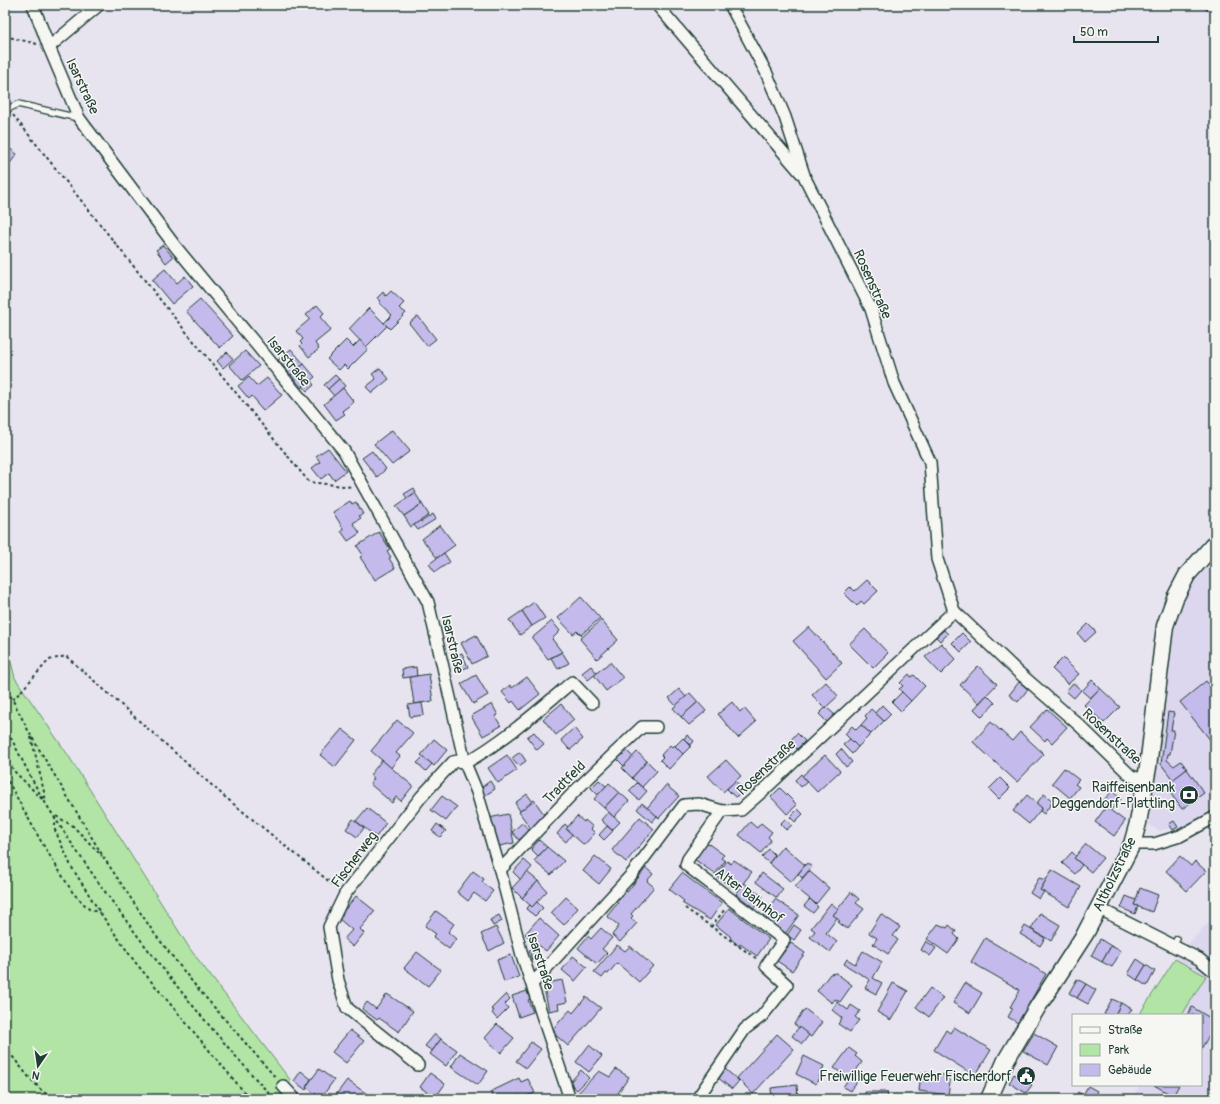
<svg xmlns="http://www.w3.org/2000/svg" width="1220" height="1104" font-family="Pangolin,sans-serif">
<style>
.built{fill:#dcd7ee}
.green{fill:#b1e4a5;stroke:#68906c}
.building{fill:#c4baeb;stroke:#1f3d34}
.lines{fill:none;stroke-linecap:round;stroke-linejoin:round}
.lane-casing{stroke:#1f3d34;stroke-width:8}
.street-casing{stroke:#1f3d34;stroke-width:14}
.secondary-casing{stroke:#1f3d34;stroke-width:19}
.path{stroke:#1f3d34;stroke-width:2;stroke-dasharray:3 3;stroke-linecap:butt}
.lane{stroke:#f6f6f2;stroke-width:5.5}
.street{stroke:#f6f6f2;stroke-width:11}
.secondary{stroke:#f6f6f2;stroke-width:16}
.labels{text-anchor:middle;stroke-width:3;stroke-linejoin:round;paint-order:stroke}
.street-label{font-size:14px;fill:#1f3d34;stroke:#f6f6f2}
.poi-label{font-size:14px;fill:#1f3d34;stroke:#f6f6f2;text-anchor:end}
</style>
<rect width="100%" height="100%" fill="#e7e4f0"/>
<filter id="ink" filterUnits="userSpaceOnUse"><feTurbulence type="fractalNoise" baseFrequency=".025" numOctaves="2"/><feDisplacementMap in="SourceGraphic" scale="8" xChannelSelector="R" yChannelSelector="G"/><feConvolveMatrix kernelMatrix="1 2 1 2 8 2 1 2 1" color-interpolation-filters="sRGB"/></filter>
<g filter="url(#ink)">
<g class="built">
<polygon points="1215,559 1215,807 1189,824 1159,831 1149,825 1155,763 1173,637 1178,615 1191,586"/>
<polygon points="1215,915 1215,1099 1131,1099 1140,1085 1201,1085 1201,1015 1182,1015 1206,976 1175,959"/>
</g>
<g class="green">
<polygon points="5,638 15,678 68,755 190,949 291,1081 285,1090 293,1099 5,1099"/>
<polygon points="1175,959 1206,976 1182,1015 1139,1015"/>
</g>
<g class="building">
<polygon points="5,145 17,154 5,170"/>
<polygon points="163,245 173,257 166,263 156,250"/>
<polygon points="165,269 177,283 185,276 193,286 172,304 152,280"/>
<polygon points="391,291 404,303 399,308 406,313 390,329 384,323 392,315 379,303 381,301 377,298 383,292 386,296"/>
<polygon points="200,299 233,336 220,348 186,311"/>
<polygon points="317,305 324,313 320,317 331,330 315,343 319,349 309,357 300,346 302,344 300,342 303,339 296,331 310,319 306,315"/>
<polygon points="369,308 387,326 366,347 349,329"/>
<polygon points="418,316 436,339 427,346 409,323"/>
<polygon points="346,340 353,347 360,340 368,349 348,369 344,365 339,370 327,359"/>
<polygon points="291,349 304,364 291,375 278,360"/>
<polygon points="245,351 259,366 242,380 229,365"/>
<polygon points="227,352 233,359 223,368 217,361"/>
<polygon points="304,364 315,377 302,388 291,375"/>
<polygon points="380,368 389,379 372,393 366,387 376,379 372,374"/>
<polygon points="335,375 339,379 328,389 324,385"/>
<polygon points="249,377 257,386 267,378 282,395 263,411 256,403 257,402 252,396 249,399 238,386"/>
<polygon points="339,379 345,386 334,396 328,389"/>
<polygon points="310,380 314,385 307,391 303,386"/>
<polygon points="343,388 354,402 342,411 345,414 336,420 324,404"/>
<polygon points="392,430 410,451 392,465 374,444"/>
<polygon points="328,448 346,471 334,480 329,473 321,479 312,468 320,462 316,456"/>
<polygon points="372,451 386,469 377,477 362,458"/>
<polygon points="414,488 416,492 407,498 404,494"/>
<polygon points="415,493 422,504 404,516 396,506"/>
<polygon points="350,501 352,504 356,502 363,514 359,516 361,518 353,523 360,533 348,541 341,531 344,530 333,512"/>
<polygon points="422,504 429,515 411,527 404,516"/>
<polygon points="433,514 436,519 418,530 414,525 421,520 421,522"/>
<polygon points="440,525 455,545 437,558 422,539"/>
<polygon points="379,532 390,549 387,551 391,557 389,558 395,568 375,580 360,557 363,555 357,546"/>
<polygon points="444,553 450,562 435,572 429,564"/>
<polygon points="867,580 878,591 864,604 861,601 857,606 844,593 850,587 855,591"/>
<polygon points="581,597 600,618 581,635 577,631 573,634 558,618"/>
<polygon points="534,602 545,618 532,626 522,611"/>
<polygon points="522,611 532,626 520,635 509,620"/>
<polygon points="601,620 618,640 597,659 580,639"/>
<polygon points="552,621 560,631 552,639 562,652 548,659 532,638"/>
<polygon points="1088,624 1096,632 1085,642 1078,634"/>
<polygon points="809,627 842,663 826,678 793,641"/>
<polygon points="865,629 888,653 873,668 849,644"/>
<polygon points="944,630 948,634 940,641 936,637"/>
<polygon points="962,633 971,642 961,652 952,643"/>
<polygon points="476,635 487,656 472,664 461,643"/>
<polygon points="941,643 956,659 941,674 925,657"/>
<polygon points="562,652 569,663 558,669 551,658"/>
<polygon points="462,653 468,667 461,670 455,656"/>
<polygon points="1063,658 1079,674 1068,684 1052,669"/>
<polygon points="610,662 623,678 606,691 594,675"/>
<polygon points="591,666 597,673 588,680 582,673"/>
<polygon points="978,666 997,684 979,703 960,685"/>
<polygon points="416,667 417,676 403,678 402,669"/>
<polygon points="429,674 433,701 414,704 410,677"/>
<polygon points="909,674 911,677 914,675 925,686 911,701 899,689 903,686 900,683"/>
<polygon points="476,675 488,695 473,704 461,684"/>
<polygon points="527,677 540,694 520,710 513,701 511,703 502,692 510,685 512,688"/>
<polygon points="1092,680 1100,688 1090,698 1082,691"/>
<polygon points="1206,681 1215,693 1215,746 1180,702"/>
<polygon points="826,682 838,696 825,708 812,695"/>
<polygon points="1019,682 1028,689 1018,702 1009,695"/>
<polygon points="1073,683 1081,690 1074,698 1066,691"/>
<polygon points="1100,688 1120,707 1104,723 1084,705"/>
<polygon points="679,689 686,697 676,706 669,698"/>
<polygon points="902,692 911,701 901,711 892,702"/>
<polygon points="690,693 698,702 681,717 673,708"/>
<polygon points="987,695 995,703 982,717 974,709"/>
<polygon points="698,702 706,711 689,725 681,717"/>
<polygon points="732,702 740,712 744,708 756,722 738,738 718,714"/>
<polygon points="422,703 424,715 410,717 408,705"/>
<polygon points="492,704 498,715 495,716 501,726 483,736 471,716"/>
<polygon points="561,704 574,720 556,735 543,719"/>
<polygon points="882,705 891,714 884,721 875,713"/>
<polygon points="826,707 835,715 827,722 819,714"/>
<polygon points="871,709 884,721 871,734 861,725 867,718 865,716"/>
<polygon points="1047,709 1067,727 1052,743 1047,738 1045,741 1030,727"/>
<polygon points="1168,712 1174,713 1171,730 1174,730 1170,754 1168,754 1167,760 1174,766 1181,761 1187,769 1173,780 1161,764"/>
<polygon points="397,720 413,733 396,753 400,756 391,768 371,751"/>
<polygon points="991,722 1012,741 1020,732 1044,754 1017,782 973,742"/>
<polygon points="861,725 871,734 858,747 845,734 852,726 856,730"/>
<polygon points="574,728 583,739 570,750 561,740"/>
<polygon points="342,729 356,740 335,767 320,755"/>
<polygon points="534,732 544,744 537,750 527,737"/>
<polygon points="797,733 805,741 797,749 789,742"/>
<polygon points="687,735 694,741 691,745 684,739"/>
<polygon points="683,738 691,746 683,754 675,746"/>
<polygon points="434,739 447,750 434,766 421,755"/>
<polygon points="850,739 858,747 852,754 843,745"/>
<polygon points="670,745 672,747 674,745 683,754 669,769 660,760 663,757 661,755"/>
<polygon points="841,749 852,762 846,767 836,754"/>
<polygon points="626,750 633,757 624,766 617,759"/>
<polygon points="520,752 526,761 519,766 512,758"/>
<polygon points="637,752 647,761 632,778 622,768"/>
<polygon points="507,755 517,770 498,783 488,768"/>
<polygon points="825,755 840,771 817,792 802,776"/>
<polygon points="423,757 432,764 426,771 417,763"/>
<polygon points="382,760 413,786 401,801 396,797 392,803 370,784 374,778 370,775"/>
<polygon points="726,760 741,776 723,792 708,776"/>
<polygon points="647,761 657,771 642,787 632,778"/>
<polygon points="1064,768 1079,780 1075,784 1079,787 1070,798 1052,783"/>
<polygon points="1187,769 1204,793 1182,809 1168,790 1171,788 1167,784"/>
<polygon points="801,774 807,782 801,787 795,780"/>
<polygon points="1000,778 1010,788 999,799 989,789"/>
<polygon points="599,780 606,786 598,795 591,788"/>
<polygon points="490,781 495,789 484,796 482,787"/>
<polygon points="735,781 746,791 735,797 727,789"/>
<polygon points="609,783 619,792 604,808 594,799"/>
<polygon points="637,783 647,791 639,800 629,791"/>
<polygon points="666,785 679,796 659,818 647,808"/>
<polygon points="780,788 797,805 787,814 771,797"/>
<polygon points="1112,791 1121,799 1111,810 1102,802"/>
<polygon points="619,792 629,801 614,817 604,808"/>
<polygon points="527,794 533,802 520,811 515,803"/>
<polygon points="1044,794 1053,801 1044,814 1040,811 1042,808 1036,804"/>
<polygon points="1027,795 1042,808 1029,824 1013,811"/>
<polygon points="442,796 457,807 446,821 431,810"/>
<polygon points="534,800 546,817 531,829 519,812"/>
<polygon points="642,803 657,816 652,822 637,809"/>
<polygon points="1106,807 1125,821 1114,836 1095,822"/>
<polygon points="367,808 386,823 376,837 356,821"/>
<polygon points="798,809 803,814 795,822 790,817"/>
<polygon points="608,812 620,822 612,830 601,820"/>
<polygon points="508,814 514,843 495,847 489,818"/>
<polygon points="577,816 584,822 585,820 593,827 591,829 595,833 584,845 566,829"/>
<polygon points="640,817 654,829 626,862 612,850"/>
<polygon points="353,819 364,828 357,837 346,829"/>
<polygon points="785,819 792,825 786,830 780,824"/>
<polygon points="1174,821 1178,827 1173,830 1169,824"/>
<polygon points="750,822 757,828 761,823 772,832 768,837 771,840 761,853 739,835"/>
<polygon points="522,823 530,830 519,840 512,832"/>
<polygon points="437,824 446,831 440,837 432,831"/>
<polygon points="565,824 568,827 566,829 572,834 566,842 557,834"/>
<polygon points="607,826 613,831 604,840 599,835"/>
<polygon points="539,840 547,847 538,856 531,849"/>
<polygon points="706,842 724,855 721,858 725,861 715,874 694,859"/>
<polygon points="1086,844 1103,858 1091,872 1074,858"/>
<polygon points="783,846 805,865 791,882 769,863"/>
<polygon points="547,847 564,861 551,875 534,861"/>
<polygon points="769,849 775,855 769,863 762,857"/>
<polygon points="1072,852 1076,856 1074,858 1082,865 1075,874 1062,863"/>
<polygon points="595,856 611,869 599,884 583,871"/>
<polygon points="1180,856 1191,866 1195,861 1206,871 1187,891 1166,871"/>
<polygon points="524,860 532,867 521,880 513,872"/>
<polygon points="734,860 752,872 741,886 735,882 731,887 716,876 727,861 731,864"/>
<polygon points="807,863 812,867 802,878 798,874"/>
<polygon points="646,868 653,874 647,881 654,887 631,914 633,916 631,918 637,923 620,942 612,935 619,926 607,916 618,903 616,902 626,891 627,892"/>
<polygon points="1052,870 1081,887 1069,907 1040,890"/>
<polygon points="473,871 484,879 482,882 493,891 485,901 474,893 468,901 457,892"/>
<polygon points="809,871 829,888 816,904 795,887"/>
<polygon points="527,872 538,881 522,898 512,888"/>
<polygon points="682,873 722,903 710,920 682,903 684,901 669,889"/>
<polygon points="762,873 783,889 777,898 756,882"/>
<polygon points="1039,878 1046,880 1040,890 1044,892 1039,899 1030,893"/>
<polygon points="538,881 547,891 532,907 522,898"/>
<polygon points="744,883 763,896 754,908 736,894"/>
<polygon points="1140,888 1158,895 1152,912 1134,905"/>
<polygon points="851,892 859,899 856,903 864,909 847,929 838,922 840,921 833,915"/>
<polygon points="356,896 375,911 360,929 364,933 353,947 344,939 352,930 338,918"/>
<polygon points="1126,896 1136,900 1134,905 1138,906 1135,914 1121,908"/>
<polygon points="566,897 578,908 564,925 551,913"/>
<polygon points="775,899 799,915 785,934 762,918"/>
<polygon points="810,899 818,907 813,913 804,906"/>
<polygon points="537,902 543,908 535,916 526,909 530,905 532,907"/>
<polygon points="831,903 838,909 833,915 837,918 826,933 837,942 830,952 810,937 815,931 811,928"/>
<polygon points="729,908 769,939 757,956 740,944 739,946 730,938 731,937 716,925"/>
<polygon points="436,911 454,924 448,932 456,939 449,949 433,937 436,934 425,926"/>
<polygon points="1040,913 1060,925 1051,941 1031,929"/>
<polygon points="881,914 900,927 893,936 898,940 888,954 873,944 877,938 869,933"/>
<polygon points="499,915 502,921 493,926 490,920"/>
<polygon points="539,918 559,936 546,951 525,934"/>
<polygon points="938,924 947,928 949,925 956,931 954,934 959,939 948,954 927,939"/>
<polygon points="794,925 801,930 794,940 787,935"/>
<polygon points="1025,926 1045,938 1040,946 1020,934"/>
<polygon points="496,927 504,943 489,951 481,934"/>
<polygon points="601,928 612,938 602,949 607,953 597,964 578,948 588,936 591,939"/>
<polygon points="985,938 1046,974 1018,1023 1008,1017 1013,1008 1010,1007 1020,990 971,962"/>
<polygon points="1100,939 1111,946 1102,962 1091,956"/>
<polygon points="926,941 936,948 930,956 921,950"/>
<polygon points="791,943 805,953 792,971 777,961"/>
<polygon points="617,945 625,951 630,946 653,966 639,982 617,963 608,974 606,973 602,978 594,972"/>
<polygon points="1111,946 1121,951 1112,967 1102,962"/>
<polygon points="536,949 539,958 532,960 529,950"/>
<polygon points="863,951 882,962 873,978 882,983 876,994 865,988 870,980 844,964 847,959 855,964"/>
<polygon points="417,952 441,970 428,986 404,968"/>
<polygon points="511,955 519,977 504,982 497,960"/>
<polygon points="573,956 587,967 575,981 562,970"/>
<polygon points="1137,959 1146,965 1137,980 1128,974"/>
<polygon points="1146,965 1155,971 1147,986 1137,980"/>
<polygon points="836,973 852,985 840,1002 835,999 832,1003 817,991 830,974"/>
<polygon points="1077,979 1086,984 1077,998 1069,993"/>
<polygon points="562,980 567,1002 558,1004 559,1009 549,1011 543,984"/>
<polygon points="893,983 908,991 891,1020 877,1012"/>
<polygon points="965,983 982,993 970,1013 953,1003"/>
<polygon points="1086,984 1096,990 1088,1004 1077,998"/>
<polygon points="930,988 943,998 929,1017 916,1007"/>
<polygon points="527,991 530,999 528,1000 533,1012 519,1017 512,996"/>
<polygon points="387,994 413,1011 399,1032 379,1018 377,1020 362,1009 367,1002 376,1009"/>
<polygon points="506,994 510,999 505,1004 508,1008 497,1019 492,1013 494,1011 491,1009"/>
<polygon points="586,997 601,1008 568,1046 551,1031 570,1010 573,1013"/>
<polygon points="1112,999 1121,1003 1115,1015 1106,1015 1104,1014"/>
<polygon points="837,1002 848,1010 851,1005 860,1011 855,1017 859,1020 850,1032 838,1024 842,1018 832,1010"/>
<polygon points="1121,1003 1132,1009 1128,1015 1115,1015"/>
<polygon points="1192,1007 1215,1021 1215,1026 1201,1049 1201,1015 1188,1015"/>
<polygon points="805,1009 822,1022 811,1037 794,1024"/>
<polygon points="497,1024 514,1038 501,1053 485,1038"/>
<polygon points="799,1027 809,1035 802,1044 792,1036"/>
<polygon points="954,1027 991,1050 975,1076 934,1050 946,1030 950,1033"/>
<polygon points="350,1030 364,1041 346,1063 332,1052"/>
<polygon points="1034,1033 1058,1047 1048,1065 1023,1051"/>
<polygon points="435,1034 441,1039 432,1051 425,1046"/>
<polygon points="777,1034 794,1049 753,1094 737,1078"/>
<polygon points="441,1039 457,1050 446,1066 430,1054"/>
<polygon points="531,1042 541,1049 526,1068 516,1061"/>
<polygon points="589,1045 602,1056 589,1072 576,1062"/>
<polygon points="849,1048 857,1054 855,1056 862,1062 850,1079 834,1068"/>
<polygon points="460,1053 488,1071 478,1085 451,1067"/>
<polygon points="804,1056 824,1066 816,1084 796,1074"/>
<polygon points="724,1068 739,1081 732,1089 717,1077"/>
<polygon points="319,1069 334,1080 321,1098 306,1087"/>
<polygon points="616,1069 629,1077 614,1099 577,1099 575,1096 599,1071 610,1077"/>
<polygon points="581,1070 589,1078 577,1090 569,1083"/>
<polygon points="301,1071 311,1079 306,1087 307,1088 306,1090 294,1081"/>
<polygon points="921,1072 951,1076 948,1095 919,1091"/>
<polygon points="430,1073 445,1084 435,1098 420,1087"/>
<polygon points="1014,1074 1032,1085 1026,1093 1009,1083"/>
<polygon points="853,1075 859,1079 850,1091 843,1087 849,1078 850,1079"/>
<polygon points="519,1078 521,1082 528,1079 535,1093 521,1098 520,1095 511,1099 494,1099 490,1092"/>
<polygon points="347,1080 370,1096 368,1099 339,1099 335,1096"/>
<polygon points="797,1085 798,1099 772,1099 771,1088"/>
<polygon points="1154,1085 1179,1085 1173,1096"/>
<polygon points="1088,1086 1097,1091 1093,1099 1074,1099 1078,1092 1083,1095"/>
<polygon points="865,1092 887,1092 888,1099 865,1099"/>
</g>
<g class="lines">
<defs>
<g id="lane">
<polyline points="5,113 8,109 18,104 78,118"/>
<polyline points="1173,946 1177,939"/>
</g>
<g id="street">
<polyline points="33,5 49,47 79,118 175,246 344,451 428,602 465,763 477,792 500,870 522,955 570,1099"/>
<polyline points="657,5 801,173"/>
<polyline points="730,5 766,72 785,117 805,178 871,309 894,383 930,462 937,559 954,611"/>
<polyline points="49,47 99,5"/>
<path d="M465,763C503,742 539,710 572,682L592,703"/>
<polyline points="1132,844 1154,844 1180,836 1215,817"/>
<polyline points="500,870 576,790 642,727 656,727"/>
<polyline points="1098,908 1199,959 1215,972"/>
<polyline points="532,984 632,874 684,805 699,804 722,811 741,810 766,788 954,611 1017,671 1079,725 1131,776 1146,780"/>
<polyline points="418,1065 347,1008 338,980 329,927 345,894 421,797 453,762 458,761 465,763"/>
<polyline points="283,1086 295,1099"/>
<polyline points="697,1099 745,1029 762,1016 787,985 766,966 784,940 686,865 688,859 722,811"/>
</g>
<polyline id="secondary" points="989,1099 1006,1060 1037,1008 1085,934 1132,844 1138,823 1148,767 1165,626 1175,598 1187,575 1215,543"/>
</defs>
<use href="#lane" class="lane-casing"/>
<use href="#street" class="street-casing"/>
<use href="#secondary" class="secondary-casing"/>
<g class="path">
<polyline points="1201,5 1215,15"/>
<polyline points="5,36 37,44"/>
<polyline points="13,115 174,317 309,482 352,487"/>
<polyline points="5,685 30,734 104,858 154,933 194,984 276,1078"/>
<polyline points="13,700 49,660 66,656 225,797 336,887"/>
<path d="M5,727C19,752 31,780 46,804C113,910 190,1007 274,1099"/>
<polyline points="31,737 37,761 46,801"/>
<polyline points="5,756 14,771 45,802"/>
<polyline points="5,776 42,843 73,893 89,909 100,913"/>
<polyline points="56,816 73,826 102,856"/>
<polyline points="55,817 55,830 71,866 101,914 135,962 250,1099"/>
<polyline points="685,908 757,959"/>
<polyline points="711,927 725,909"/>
<polyline points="5,1047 27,1075 43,1092 57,1099"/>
</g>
<use href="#lane" class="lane"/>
<use href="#street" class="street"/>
<use href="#secondary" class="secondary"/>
</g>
</g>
<defs>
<symbol id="bank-disc" viewBox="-11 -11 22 22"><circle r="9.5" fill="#1f3d34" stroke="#f6f6f2"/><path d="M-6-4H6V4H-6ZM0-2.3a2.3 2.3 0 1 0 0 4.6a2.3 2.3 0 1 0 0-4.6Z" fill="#fff"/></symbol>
<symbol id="civic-disc" viewBox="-11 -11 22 22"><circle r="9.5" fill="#1f3d34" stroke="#f6f6f2"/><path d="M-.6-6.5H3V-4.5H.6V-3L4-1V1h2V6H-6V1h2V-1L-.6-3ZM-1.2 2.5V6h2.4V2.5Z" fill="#fff"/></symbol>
</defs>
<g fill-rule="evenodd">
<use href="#bank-disc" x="1178" y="784" width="22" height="22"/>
<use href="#civic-disc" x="1015" y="1065" width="22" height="22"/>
</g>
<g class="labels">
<g class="street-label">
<text transform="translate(83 86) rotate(65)" y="5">Isarstraße</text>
<text transform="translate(873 284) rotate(66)" y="5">Rosenstraße</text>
<text transform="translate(289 361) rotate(51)" y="5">Isarstraße</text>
<text transform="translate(453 644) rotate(77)" y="5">Isarstraße</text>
<text transform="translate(1112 736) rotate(43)" y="5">Rosenstraße</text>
<text transform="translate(766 767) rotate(-43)" y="5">Rosenstraße</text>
<text transform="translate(564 782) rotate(-45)" y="5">Tradtfeld</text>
<text transform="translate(354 859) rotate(-53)" y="5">Fischerweg</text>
<text transform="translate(1114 874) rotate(-64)" y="5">Altholzstraße</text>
<text transform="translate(750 895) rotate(37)" y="5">Alter Bahnhof</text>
<text transform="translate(541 961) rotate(72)" y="5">Isarstraße</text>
</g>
<g class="poi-label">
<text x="1175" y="792">Raiffeisenbank<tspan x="1175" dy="16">Deggendorf-Plattling</tspan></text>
<text x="1012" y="1081">Freiwillige Feuerwehr Fischerdorf</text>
</g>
</g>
<rect width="1220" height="1104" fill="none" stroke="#f6f6f2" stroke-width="20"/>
<rect x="10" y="10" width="1200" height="1084" fill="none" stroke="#1f3d34" stroke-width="1.5" filter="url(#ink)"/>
<rect x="1072" y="1014" width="130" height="72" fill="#f6f6f2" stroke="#a0aca6"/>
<rect x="1080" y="1027" width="20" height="6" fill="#f6f6f2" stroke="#a0aca6"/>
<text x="1108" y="1034" font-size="12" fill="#1f3d34">Straße</text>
<rect x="1080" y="1044" width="20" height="12" fill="#b1e4a5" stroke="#a0aca6"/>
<text x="1108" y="1054" font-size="12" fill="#1f3d34">Park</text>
<rect x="1080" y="1064" width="20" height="12" fill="#c4baeb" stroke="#a0aca6"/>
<text x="1108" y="1074" font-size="12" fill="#1f3d34">Gebäude</text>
<g transform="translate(38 1066) rotate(193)" stroke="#f6f6f2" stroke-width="3" paint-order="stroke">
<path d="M0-3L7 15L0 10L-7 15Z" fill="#1f3d34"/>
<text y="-6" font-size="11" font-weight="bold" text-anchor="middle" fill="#1f3d34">N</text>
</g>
<path d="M1074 36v6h84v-6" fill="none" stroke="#1f3d34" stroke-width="2"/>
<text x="1080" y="36" font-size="12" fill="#1f3d34" stroke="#f6f6f2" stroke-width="3" paint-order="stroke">50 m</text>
</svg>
